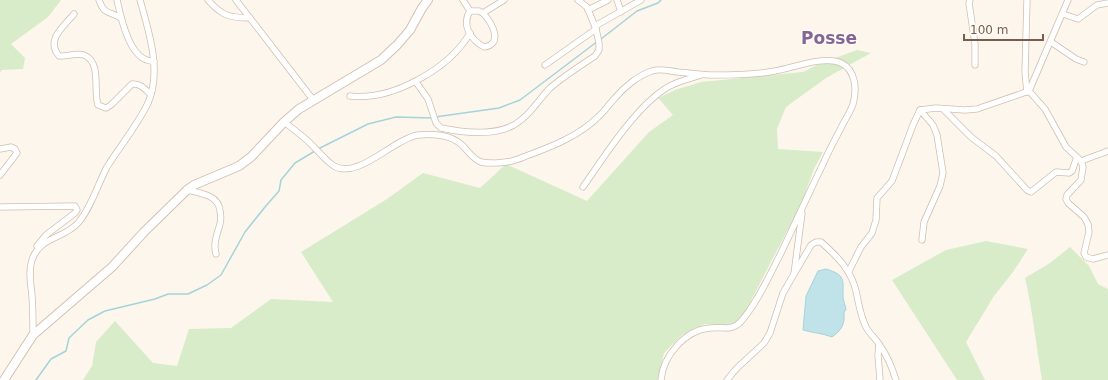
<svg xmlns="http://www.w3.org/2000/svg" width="1108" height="380" font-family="'DejaVu Sans',sans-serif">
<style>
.green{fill:#d8ecc9}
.water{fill:#bfe3e8;stroke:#a5d3da}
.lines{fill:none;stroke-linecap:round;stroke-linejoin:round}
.stream{stroke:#a5d3da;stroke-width:1.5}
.street-casing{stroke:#d1beb0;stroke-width:7}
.secondary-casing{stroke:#d6c0b0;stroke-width:10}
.street{stroke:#fff;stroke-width:5.5}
.secondary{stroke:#fff;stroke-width:8}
.labels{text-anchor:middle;stroke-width:3;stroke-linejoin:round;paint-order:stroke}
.district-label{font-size:17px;font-weight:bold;fill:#846695;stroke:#fffaf3}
</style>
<rect width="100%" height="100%" fill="#fdf6ec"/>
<g class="green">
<polygon points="0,0 61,0 48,17 11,44 25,58 23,69 2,70 0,73"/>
<polygon points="857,50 871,53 826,78 786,107 777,129 778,149 823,152 814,169 802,202 742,318 732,326 705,324 682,335 664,353 658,380 83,380 92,366 96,342 115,321 153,363 177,366 189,329 231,328 271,299 333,302 301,252 387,199 423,173 480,188 506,164 587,201 649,132 673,115 658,98 675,90 701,82 803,72 819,64"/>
<polygon points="986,241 1028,249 1013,272 994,296 966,342 985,380 957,380 892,280 946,250"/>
<path d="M1070,247L1089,266L1098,284L1108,289V380H1042C1036,346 1033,312 1025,278L1050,263Z"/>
</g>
<path class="water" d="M826,269C846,275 843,280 843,297C843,301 846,306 846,310L844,312C845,324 842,330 832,337C822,333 813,333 803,330L806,296L818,271Z"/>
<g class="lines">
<g class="stream">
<polyline points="601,39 637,11 658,3 661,0"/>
<polyline points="435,117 499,108 520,100 598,41"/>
<polyline points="318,149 368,124 396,117 432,118"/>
<polyline points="36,380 51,359 66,351 69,338 88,320 105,311 155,299 168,294 188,294 207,285 221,275 245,232 265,207 279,191 281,180 295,163 315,151"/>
</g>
<defs>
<g id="street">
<path d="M99,0C104,15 109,11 121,18"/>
<path d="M117,0C121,18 130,63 154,61"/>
<path d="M208,0C221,15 229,18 250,18"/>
<polyline points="236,0 314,101"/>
<polyline points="463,0 470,11 479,11 483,13 504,0"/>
<polyline points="617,0 621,12"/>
<polyline points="970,0 969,3 975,44 975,65"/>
<polyline points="588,10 608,0"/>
<path d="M470,11C461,25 471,40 484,47C504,44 492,23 483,13"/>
<path d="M74,14C64,26 45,40 59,56C67,57 76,52 84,55C102,62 93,91 98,105L106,108L111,105L132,84C140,83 145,89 150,94"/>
<polyline points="1063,14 1078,19 1097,5 1108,3"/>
<polyline points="595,26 641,0"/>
<polyline points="1051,42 1076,59 1084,62"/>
<polyline points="545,65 596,29"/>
<path d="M416,82L428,99L436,123L441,128C465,133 502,137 521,120C533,111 540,98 550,88C564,76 580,66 595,56L599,50V43L596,29L587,7L578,0"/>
<polyline points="1029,91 1045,109 1066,147 1081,161 1083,167 1081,180 1067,195 1066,199 1068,203 1084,217 1088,224 1089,232 1084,253 1086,257 1093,259 1108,255"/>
<polyline points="1027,92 1025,72 1027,0"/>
<path d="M350,96C392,101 449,69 470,33"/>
<polyline points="943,109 971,137 996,156 1027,190 1031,192 1056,172 1069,173 1072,171 1077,157"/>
<polyline points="920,110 933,125 937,135 943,173 940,186 924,222 922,240"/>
<path d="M284,122C293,129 303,136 312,145C319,152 325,160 334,166C358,180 393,139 418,135C433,134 450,134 462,145C468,151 473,159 481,162C489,164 503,163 512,161C516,160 522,158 526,156C551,147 579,136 598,117C605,111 609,104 615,98C624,87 639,75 652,71C660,68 669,71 678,72C690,73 702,75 714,75C734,75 755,75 775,71C793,68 824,55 841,63C856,70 857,90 853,104C851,110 847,117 844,122C837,136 829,150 823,164C808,195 794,226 779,257C768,278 758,301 743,319C732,333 724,326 710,328C685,330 663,356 661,380"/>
<polyline points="0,149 11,147 15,149 17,153 0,175"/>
<polyline points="1081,161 1108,151"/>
<path d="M583,187C604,157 641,98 674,84C682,80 692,78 701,75"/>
<path d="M187,190C200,193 219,195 220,211C221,216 221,220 220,224C217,235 213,243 216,254"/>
<polyline points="0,207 75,206 77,210 75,213 46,235 37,246"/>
<polyline points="849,271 861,247 872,233 876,220 877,198 892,181 913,125 920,110 936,108 965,110 977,109 1029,91 1068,0"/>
<path d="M794,274L811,245L816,242H821C837,256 851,270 856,291C859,304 860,315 866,327C869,333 875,338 879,344C887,355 892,367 896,380"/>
<path d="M33,335C33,322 33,309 32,296C31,284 28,272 32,260C40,236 64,239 78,223C90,210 98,184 107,167C120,146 137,126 148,103C162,71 149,32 140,0"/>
<polyline points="879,345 878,355 880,380"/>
<polyline points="727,380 737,368 764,343 770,333 783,293 794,274 802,213"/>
</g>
<polyline id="secondary" points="4,380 33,335 112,267 144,232 187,190 194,185 239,166 251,157 284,122 299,109 381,60 397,45 410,30 422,8 428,0"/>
</defs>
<use href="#street" class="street-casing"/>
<use href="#secondary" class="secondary-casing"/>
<use href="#street" class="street"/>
<use href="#secondary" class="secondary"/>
</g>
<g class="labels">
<g class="district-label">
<text x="829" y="44">Posse</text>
</g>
</g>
<path d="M964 34v6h79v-6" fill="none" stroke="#7a5c4d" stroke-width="2"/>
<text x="970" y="34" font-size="12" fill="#7a5c4d" stroke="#fffaf3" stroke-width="3" paint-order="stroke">100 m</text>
</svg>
